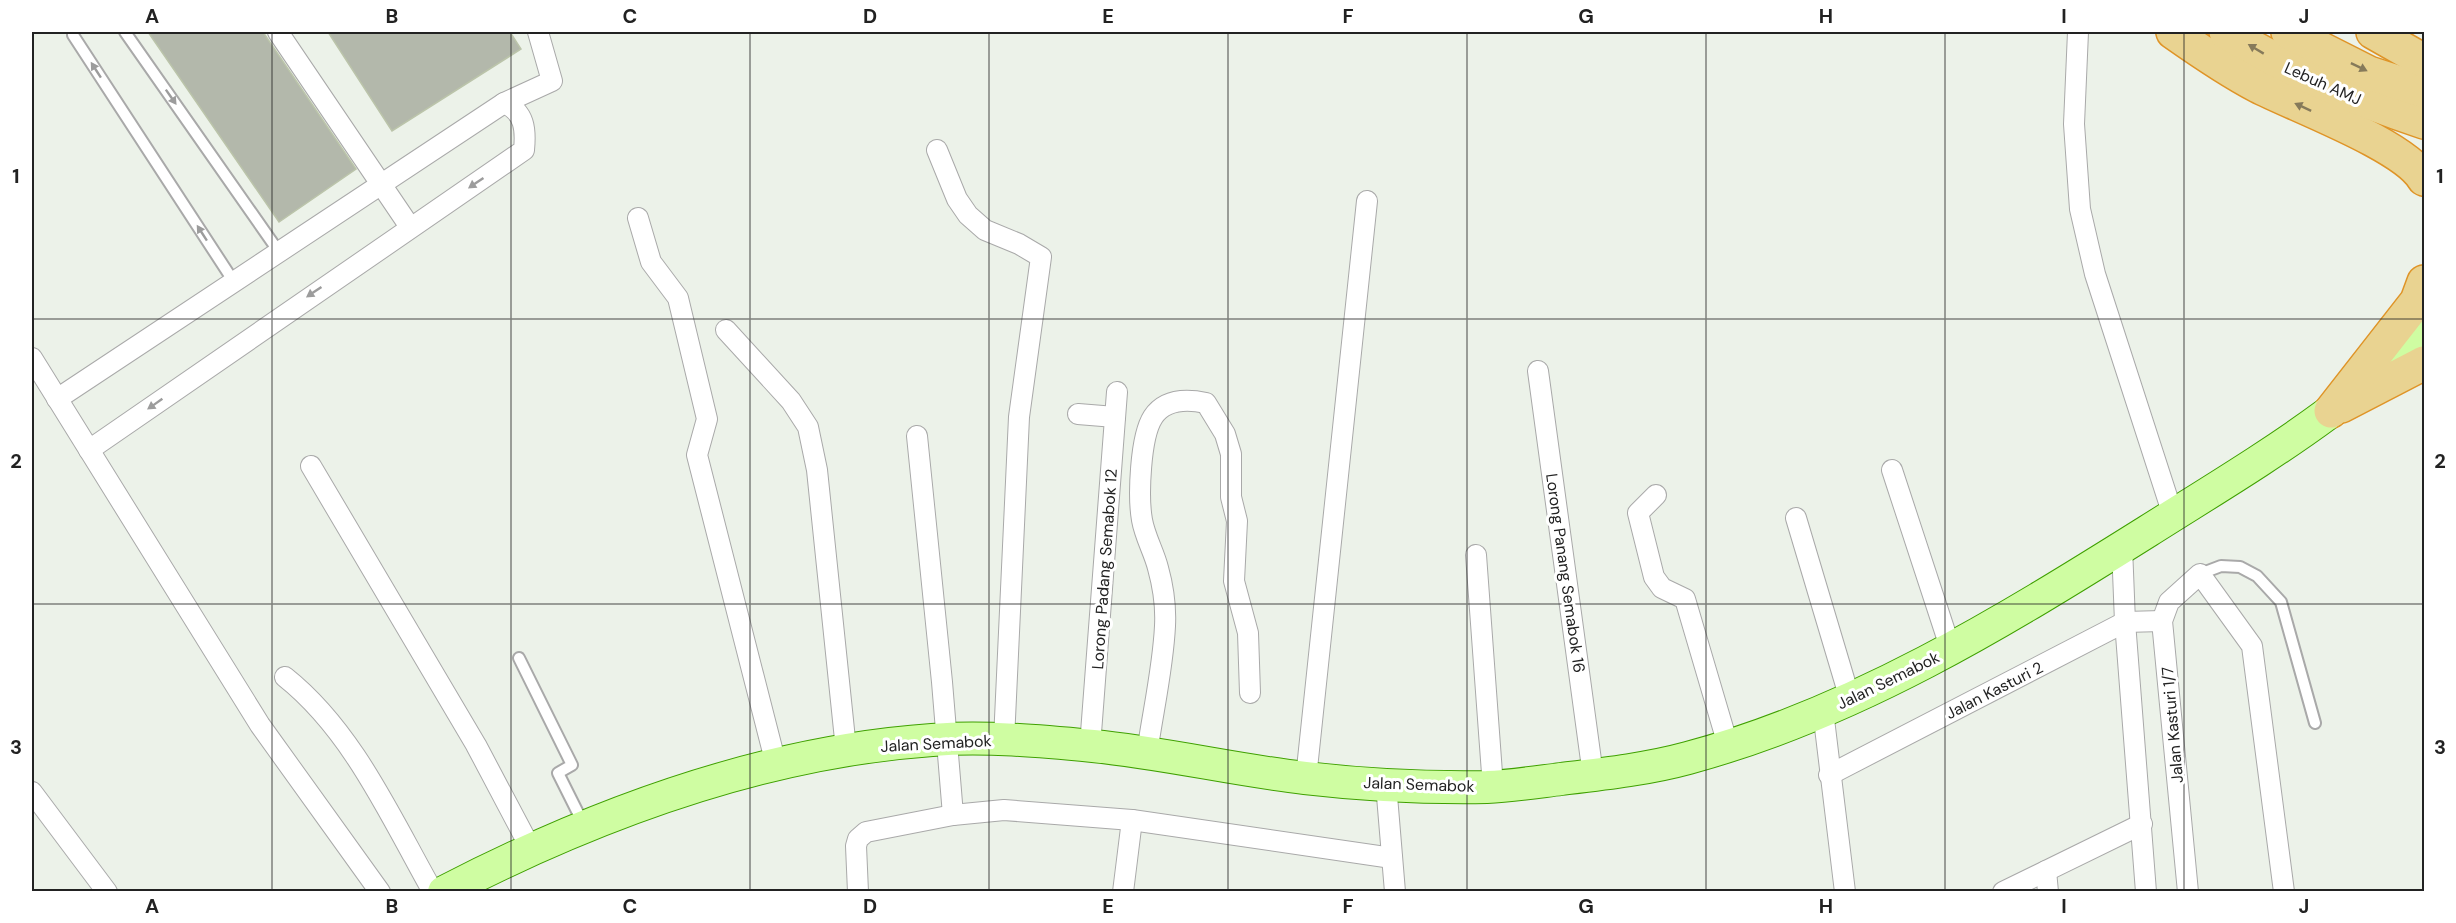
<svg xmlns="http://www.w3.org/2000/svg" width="2456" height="923" font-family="'DM Sans',sans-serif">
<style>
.building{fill:#b3b8ab;stroke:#bbc4aa;stroke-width:1.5}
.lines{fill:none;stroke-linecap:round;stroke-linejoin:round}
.lane-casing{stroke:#a9a9a9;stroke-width:14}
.street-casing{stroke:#a9a9a9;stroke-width:22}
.primary-casing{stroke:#3fa000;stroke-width:34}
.highway-casing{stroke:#df9427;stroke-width:36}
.lane{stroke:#fff;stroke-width:10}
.street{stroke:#fff;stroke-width:20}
.primary{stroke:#cffda2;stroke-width:32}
.highway{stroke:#e9d391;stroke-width:33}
.oneway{fill:#867a5a}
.oneway2{fill:#9c9c9c}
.grid{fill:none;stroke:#222;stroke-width:1.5;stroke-opacity:0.55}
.labels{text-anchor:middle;stroke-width:6;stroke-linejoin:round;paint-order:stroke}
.street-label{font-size:16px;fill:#222;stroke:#fff}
.neatline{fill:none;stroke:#222;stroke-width:2}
.grid-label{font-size:20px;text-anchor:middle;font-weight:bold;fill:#222}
</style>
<rect width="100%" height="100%" fill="#ecf2e9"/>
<g class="building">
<polygon points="148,32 263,32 356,169 279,222"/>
<polygon points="328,32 510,32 521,49 392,131"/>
</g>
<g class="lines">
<defs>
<g id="lane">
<polyline points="74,32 73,35 234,282"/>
<polyline points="125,32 279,252"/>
<polyline points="2200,574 2221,566 2240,567 2257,576 2281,602 2315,723"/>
<polyline points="519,658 572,765 558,773 583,823"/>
</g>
<g id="street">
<polyline points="278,32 410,227"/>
<polyline points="2078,32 2074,124 2080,209 2095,274 2173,515"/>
<polyline points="937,150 957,199 968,215 985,230 1019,244 1041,257 1019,417 1004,740"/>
<polyline points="638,218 651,262 678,298 707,419 697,455 776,764"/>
<polyline points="726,330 791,401 808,427 817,470 846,749"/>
<polyline points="32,358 260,725 380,892"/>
<polyline points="1538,371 1593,775"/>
<polyline points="57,399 504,103 552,81 538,32"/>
<polyline points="1078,414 1115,417"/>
<polyline points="917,436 942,682 953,815"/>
<path d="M89,450L524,150C526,130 525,112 504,103"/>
<polyline points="311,466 476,745 531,849"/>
<polyline points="1892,470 1951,650"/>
<polyline points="1656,495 1638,513 1654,577 1662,588 1685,599 1728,745"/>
<polyline points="1796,518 1850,699"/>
<polyline points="2122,547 2125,622 2146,892"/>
<polyline points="1476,555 1493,787"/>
<path d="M285,677C353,731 391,818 433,892"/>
<polyline points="1823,711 1845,892"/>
<polyline points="1090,746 1117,392"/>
<path d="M1147,753C1153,711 1163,668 1165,626C1166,607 1163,586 1158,568C1154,552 1145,537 1142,520C1138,497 1140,437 1153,417C1165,399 1187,399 1206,403L1225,434L1231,454V497L1237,521L1234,581L1248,633L1250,693"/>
<polyline points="1829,775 2125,622 2162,621"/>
<polyline points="1306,778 1367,201"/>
<polyline points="1386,784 1395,892"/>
<polyline points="32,792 107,892"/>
<polyline points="2046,871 2048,892"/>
<polyline points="858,892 856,846 858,839 866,832 953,815 1004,810 1132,820 1392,858"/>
<polyline points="1123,892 1132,820"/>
<polyline points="2003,892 2142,824"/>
<polyline points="2188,892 2162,621 2169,602 2200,574 2252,646 2284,892"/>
</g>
<path id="primary" d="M444,892C595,814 761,752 932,740C985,736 1040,741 1093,746C1164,753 1234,770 1305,778C1365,785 1427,788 1487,787C1512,786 1537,782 1561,779C1603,774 1648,769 1688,758C1855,713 2003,622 2148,531C2208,493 2270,456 2327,414C2361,389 2394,358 2424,329"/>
<g id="highway">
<path d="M2173,32C2200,51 2229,71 2258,86C2297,106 2404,145 2424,179"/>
<path d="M2226,32C2292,71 2352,98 2424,122"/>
<polyline points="2288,32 2369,73 2424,91"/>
<polyline points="2373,32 2424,61"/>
<polyline points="2341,406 2424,363"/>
<polyline points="2331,411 2417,301 2424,282"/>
</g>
</defs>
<use href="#lane" class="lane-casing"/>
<use href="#street" class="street-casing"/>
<use href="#primary" class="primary-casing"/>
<use href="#highway" class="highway-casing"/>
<use href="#lane" class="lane"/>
<use href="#street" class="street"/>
<use href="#primary" class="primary"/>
<use href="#highway" class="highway"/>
</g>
<defs><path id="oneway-solid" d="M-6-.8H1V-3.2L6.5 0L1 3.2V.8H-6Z" transform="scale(1.5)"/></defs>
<g class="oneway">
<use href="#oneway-solid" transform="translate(2256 49) rotate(-149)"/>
<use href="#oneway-solid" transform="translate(2359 67) rotate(26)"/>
<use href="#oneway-solid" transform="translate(2303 107) rotate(-155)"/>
</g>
<g class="oneway2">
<use href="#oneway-solid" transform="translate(96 70) rotate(-123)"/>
<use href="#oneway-solid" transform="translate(171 97) rotate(55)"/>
<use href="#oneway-solid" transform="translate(476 183) rotate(146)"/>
<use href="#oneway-solid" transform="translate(202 233) rotate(-123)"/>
<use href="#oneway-solid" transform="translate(314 292) rotate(146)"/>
<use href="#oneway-solid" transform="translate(155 404) rotate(145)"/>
</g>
<path class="grid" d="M272,32V892M511,32V892M750,32V892M989,32V892M1228,32V892M1467,32V892M1706,32V892M1945,32V892M2184,32V892M32,319H2424M32,604H2424"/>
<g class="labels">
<g class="street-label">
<text transform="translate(2323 83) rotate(24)" y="6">Lebuh AMJ</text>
<text transform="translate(1104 569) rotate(-86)" y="6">Lorong Padang Semabok 12</text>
<text transform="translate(1566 573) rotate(82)" y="6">Lorong Panang Semabok 16</text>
<text transform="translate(1888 680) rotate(-26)" y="6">Jalan Semabok</text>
<text transform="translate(1994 690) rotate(-27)" y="6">Jalan Kasturi 2</text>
<text transform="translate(2172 725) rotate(-95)" y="6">Jalan Kasturi 1/7</text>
<text transform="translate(936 743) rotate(-3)" y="6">Jalan Semabok</text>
<text transform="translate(1419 784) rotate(2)" y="6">Jalan Semabok</text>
</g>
</g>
<rect width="2456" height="923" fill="none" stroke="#ffffff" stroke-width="66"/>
<rect x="33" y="33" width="2390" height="857" class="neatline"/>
<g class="grid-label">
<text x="152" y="23">A</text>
<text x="392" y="23">B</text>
<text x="630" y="23">C</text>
<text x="870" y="23">D</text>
<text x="1108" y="23">E</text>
<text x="1348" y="23">F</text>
<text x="1586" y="23">G</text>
<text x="1826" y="23">H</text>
<text x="2064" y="23">I</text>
<text x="2304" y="23">J</text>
<text x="16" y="183">1</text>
<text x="2440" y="183">1</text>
<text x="16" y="468">2</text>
<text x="2440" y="468">2</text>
<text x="16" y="754">3</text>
<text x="2440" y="754">3</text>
<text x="152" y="913">A</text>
<text x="392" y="913">B</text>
<text x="630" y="913">C</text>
<text x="870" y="913">D</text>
<text x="1108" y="913">E</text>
<text x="1348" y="913">F</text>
<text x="1586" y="913">G</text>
<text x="1826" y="913">H</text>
<text x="2064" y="913">I</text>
<text x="2304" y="913">J</text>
</g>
</svg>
